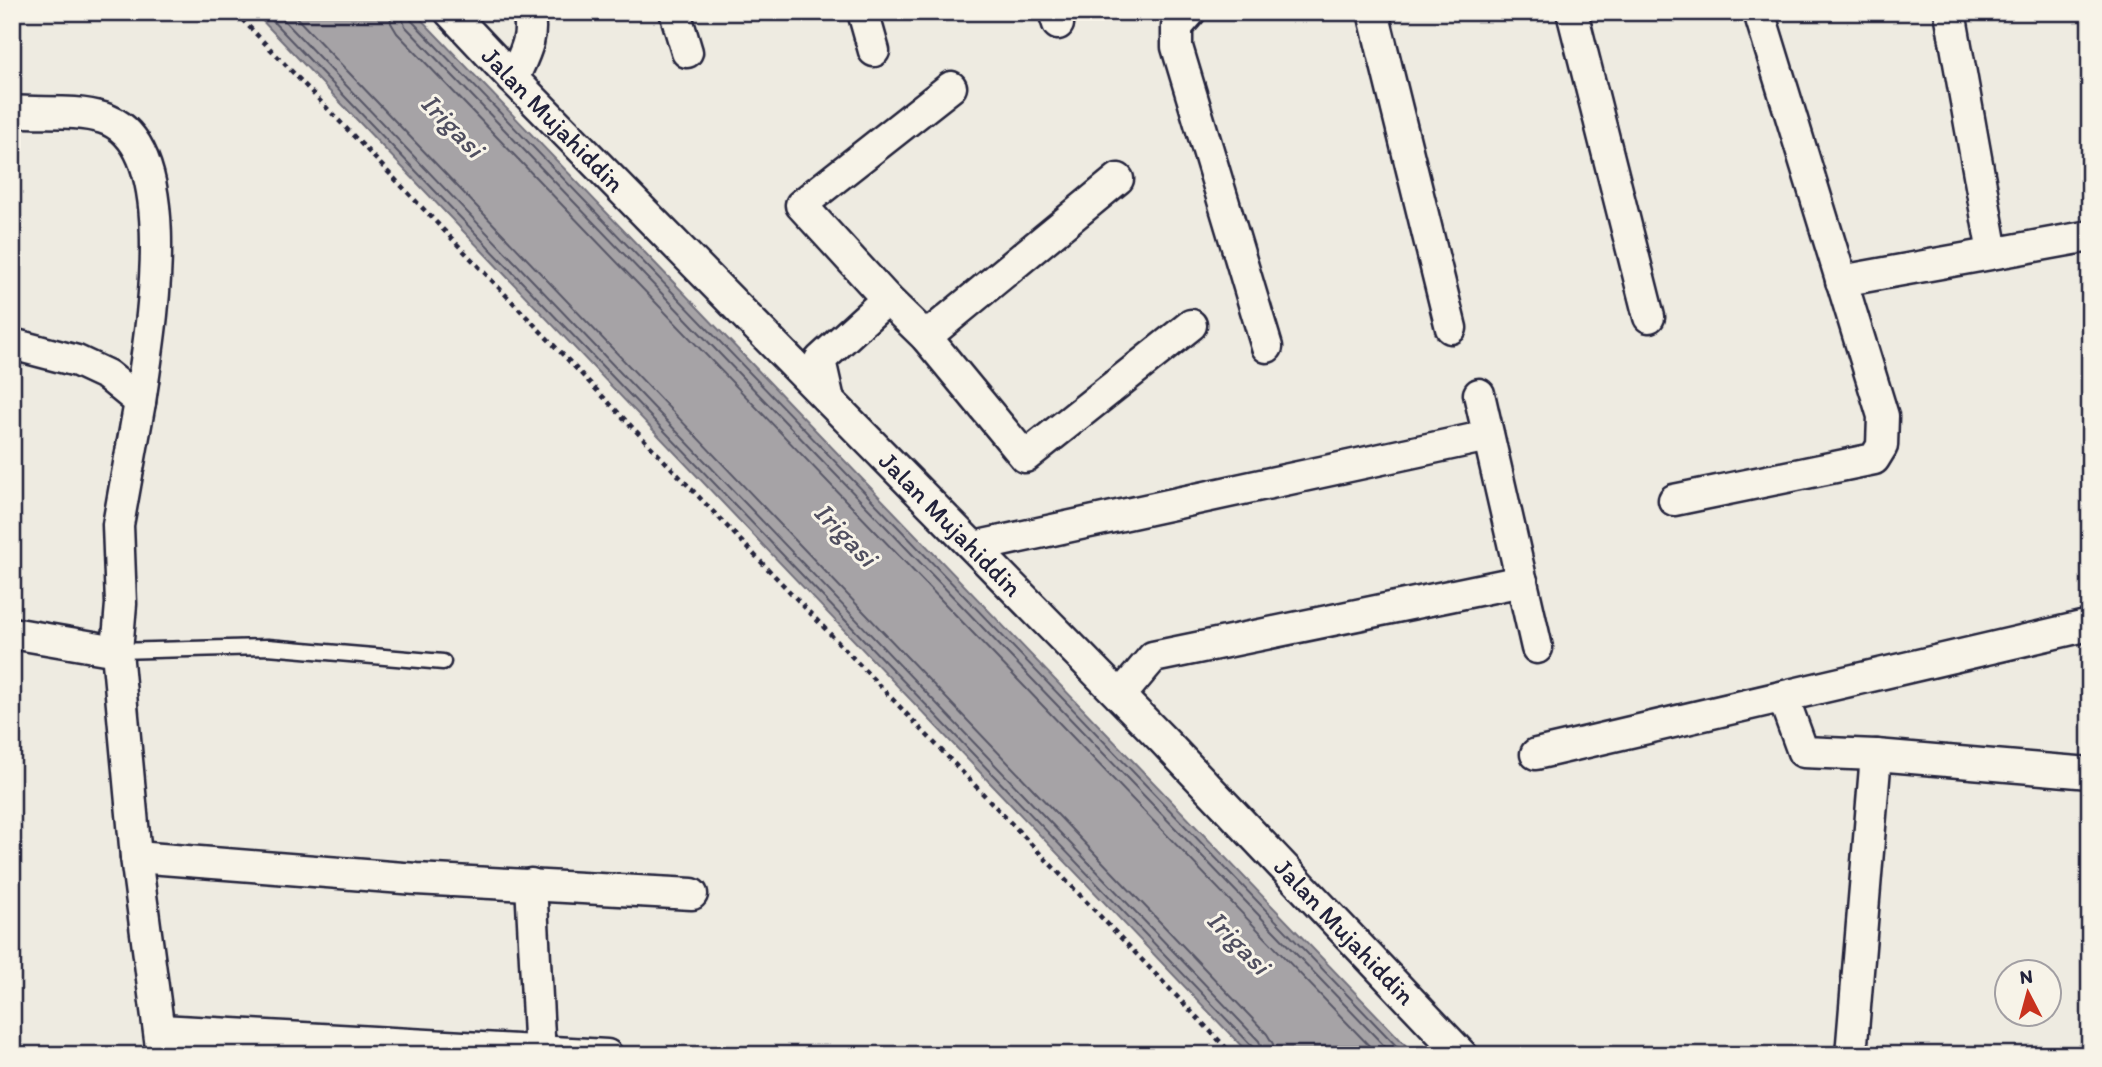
<svg xmlns="http://www.w3.org/2000/svg" width="2102" height="1067" font-family="Itim,sans-serif">
<style>
.water{fill:#a6a3a6;stroke:#716f7b;stroke-width:2}
.lines{fill:none;stroke-linecap:round;stroke-linejoin:round}
.shore{stroke:#575666;stroke-width:2}
.service-casing{stroke:#22223b;stroke-width:19}
.minor-casing{stroke:#22223b;stroke-width:35}
.path{stroke:#22223b;stroke-width:4.5;stroke-dasharray:5 5;stroke-linecap:butt}
.service{stroke:#f7f3e8;stroke-width:14}
.minor{stroke:#f7f3e8;stroke-width:30}
.labels{text-anchor:middle;stroke-width:6;stroke-linejoin:round;paint-order:stroke}
.street-label{font-size:26px;fill:#22223b;stroke:#f7f3e8}
.water-label{font-size:28px;font-style:italic;fill:#504f60;stroke:#f7f3e8}
</style>
<rect width="100%" height="100%" fill="#eeebe1"/>
<filter id="ink" filterUnits="userSpaceOnUse"><feTurbulence type="fractalNoise" baseFrequency=".0143" numOctaves="2"/><feDisplacementMap in="SourceGraphic" scale="14" xChannelSelector="R" yChannelSelector="G"/><feConvolveMatrix kernelMatrix="1 2 1 2 8 2 1 2 1" color-interpolation-filters="sRGB"/></filter>
<g filter="url(#ink)">
<polygon class="water" points="254,12 414,12 1415,1055 1250,1055"/>
<g class="lines">
<g class="shore">
<polyline points="264,12 1253,1047 1255,1055"/>
<polyline points="276,12 1259,1041 1264,1055"/>
<polyline points="291,12 1267,1034 1273,1044 1274,1055"/>
<polyline points="390,12 391,23 397,33 1378,1055"/>
<polyline points="400,12 405,26 1393,1055"/>
<polyline points="409,12 411,20 1405,1055"/>
</g>
<defs>
<polyline id="service" points="117,651 268,647 443,662"/>
<g id="minor">
<path id="s1" d="M450,12L513,79L1163,740L1462,1055"/>
<polyline points="675,12 687,52"/>
<polyline points="863,12 874,51"/>
<polyline points="1054,12 1058,24"/>
<polyline points="1190,12 1177,27 1177,47 1267,347"/>
<polyline points="1373,12 1451,328"/>
<polyline points="1572,12 1649,317"/>
<polyline points="1950,12 1993,253"/>
<path d="M513,79C523,56 535,38 528,12"/>
<polyline points="951,87 801,205 887,299 926,337 1025,457 1191,325"/>
<path d="M12,111C42,114 74,109 103,118C186,144 149,338 140,402"/>
<polyline points="1841,281 2090,236"/>
<polyline points="926,337 1118,179"/>
<polyline points="12,344 77,361 107,375 140,402 118,525 121,604 117,651 136,857 162,1055"/>
<polyline points="1479,394 1537,648"/>
<polyline points="829,400 820,360 887,299"/>
<polyline points="1674,500 1874,459 1882,446 1883,416 1759,12"/>
<polyline points="974,547 1488,436"/>
<polyline points="12,633 117,651"/>
<polyline points="1120,696 1153,657 1522,581"/>
<polyline points="1783,697 1803,752 1876,755 2090,773"/>
<polyline points="1536,754 2090,625"/>
<polyline points="136,857 416,879 692,894"/>
<polyline points="531,884 540,1055"/>
<polyline points="161,1030 607,1055"/>
<polyline points="1851,1055 1876,755"/>
</g>
</defs>
<use href="#service" class="service-casing"/>
<use href="#minor" class="minor-casing"/>
<polyline class="path" points="235,12 1233,1055"/>
<use href="#service" class="service"/>
<use href="#minor" class="minor"/>
</g>
</g>
<g class="labels">
<g class="street-label">
<text dy="9" stroke="none"><textPath href="#s1" startOffset="149">Jalan Mujahiddin</textPath></text>
<text dy="9" stroke="none"><textPath href="#s1" startOffset="716">Jalan Mujahiddin</textPath></text>
<text dy="9" stroke="none"><textPath href="#s1" startOffset="1283">Jalan Mujahiddin</textPath></text>
</g>
<g class="water-label">
<text transform="translate(453 125) rotate(46)" y="10">Irigasi</text>
<text transform="translate(846 534) rotate(46)" y="10">Irigasi</text>
<text transform="translate(1239 942) rotate(46)" y="10">Irigasi</text>
</g>
</g>
<rect width="2102" height="1067" fill="none" stroke="#f7f3e8" stroke-width="42"/>
<rect x="21" y="21" width="2060" height="1025" fill="none" stroke="#22223b" stroke-width="2.5" filter="url(#ink)"/>
<g transform="translate(2028 993) rotate(354)"><circle r="33" fill="#f7f3e8" stroke="#a29fa3" stroke-width="2"/>
<path d="M0-5L12 26L0 18L-12 26Z" fill="#c8321e"/>
<text y="-10" font-size="19" font-weight="bold" text-anchor="middle" fill="#22223b">N</text>
</g>
</svg>
